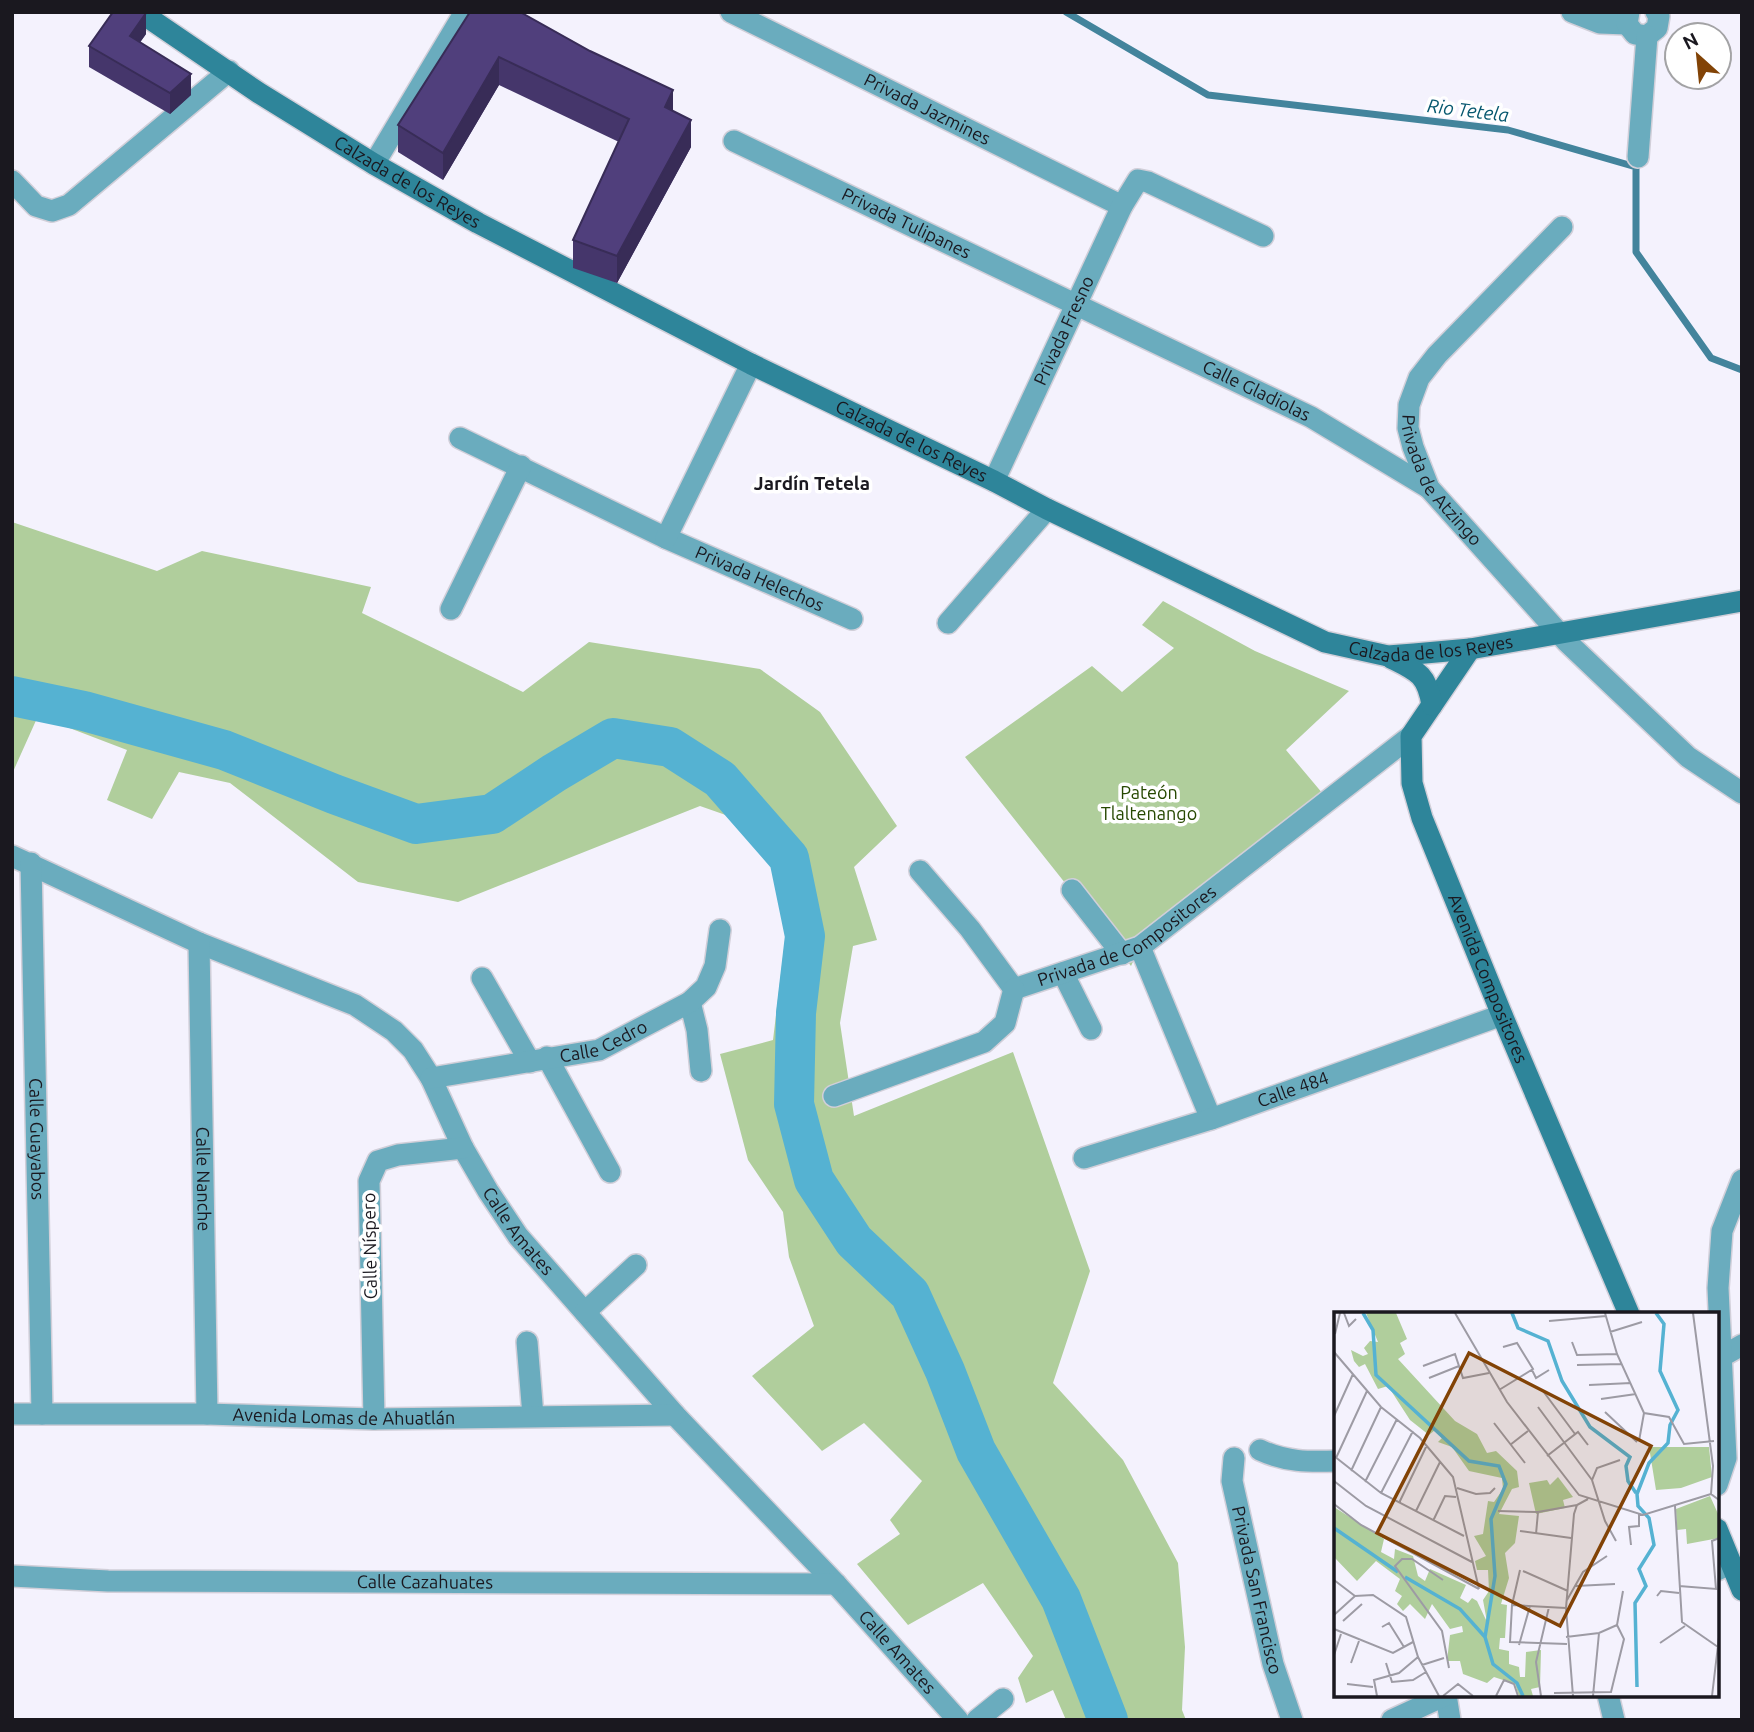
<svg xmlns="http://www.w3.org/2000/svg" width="1754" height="1732" font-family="Ubuntu,sans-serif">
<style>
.green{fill:#b0ce9c}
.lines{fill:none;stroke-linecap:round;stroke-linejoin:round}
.stream{stroke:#43849c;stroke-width:7}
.river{stroke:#55b2d2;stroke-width:40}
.street-casing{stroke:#d1cfd9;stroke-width:24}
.secondary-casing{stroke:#d1cfd9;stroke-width:24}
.street{stroke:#6aacbe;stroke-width:21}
.secondary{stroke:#2e859a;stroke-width:21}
.wall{fill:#45366b}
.shaded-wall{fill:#382c57}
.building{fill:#503f7c;stroke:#382c57;stroke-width:2}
.labels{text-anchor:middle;stroke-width:7;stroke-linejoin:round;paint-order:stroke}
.street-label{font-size:18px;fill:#1a181f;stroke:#fff}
.park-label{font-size:18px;fill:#264800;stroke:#fff}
.water-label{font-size:19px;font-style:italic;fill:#07586f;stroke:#fff}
.neighbourhood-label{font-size:19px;font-weight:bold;fill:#1a181f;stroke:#fff}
.inset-river{fill:none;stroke:#55b2d2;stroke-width:3.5}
.inset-road{fill:none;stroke:#9d9ba4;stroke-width:2}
.view{fill:#824306;fill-opacity:0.15;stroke:#824306;stroke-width:3.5}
.inset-edge{fill:none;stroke:#1a181f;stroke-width:3.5}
</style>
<rect width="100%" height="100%" fill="#f4f2fd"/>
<g class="green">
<polygon points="12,522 157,571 202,551 371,587 362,613 523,692 589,642 760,669 820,712 897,826 854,867 877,940 853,946 840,1023 854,1116 1013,1052 1090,1271 1053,1383 1123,1460 1178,1563 1185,1647 1182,1710 1186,1720 1066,1720 1053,1690 1026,1703 1018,1678 1033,1656 983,1583 908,1625 857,1564 900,1534 890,1520 922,1481 864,1423 822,1451 752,1376 814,1326 789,1257 783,1212 748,1160 720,1054 773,1040 789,907 776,869 737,819 700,806 458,902 358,882 230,783 179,772 152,819 107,800 127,750 38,716 12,774"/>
<polygon points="1163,601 1255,651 1349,691 1286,750 1334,807 1270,861 1140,947 1131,966 965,757 1092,666 1122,692 1174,648 1142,625"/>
</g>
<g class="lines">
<polyline class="stream" points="1066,12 1208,95 1508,130 1636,167 1636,252 1711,358 1742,370"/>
<polyline class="river" points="12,696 84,711 224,750 334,794 416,824 492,814 554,773 613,738 670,747 720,779 789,858 805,936 796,1013 794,1104 814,1180 854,1241 910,1294 945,1371 976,1451 1061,1599 1108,1720"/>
<defs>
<g id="street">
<path id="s1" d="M731,12L1122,206"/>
<polyline points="1572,12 1600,23 1627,24"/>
<polyline points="1629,12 1627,24 1635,34 1647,36 1657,28 1659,16 1656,12"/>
<path id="s2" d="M734,141L1311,417L1429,488"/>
<polyline points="1638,157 1647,36"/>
<polyline points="374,164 465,12"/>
<polyline points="12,181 36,206 52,211 69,205 229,71"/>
<path id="s3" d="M1562,227L1437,355L1419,378L1409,405L1408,428L1413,447L1429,488L1567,642L1688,757L1742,793"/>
<path id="s4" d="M460,438L666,538L852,619"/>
<path id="s5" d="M994,481L1122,206L1138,180L1148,182L1263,236"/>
<polyline points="666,538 751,364"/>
<polyline points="451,609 521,466"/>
<polyline points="948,623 1047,509"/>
<path id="s6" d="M12,856L199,943L355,1005L394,1031L413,1050L431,1078L463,1148L488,1191L518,1236L675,1415L836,1584L958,1720"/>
<path id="s7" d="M31,863L42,1414"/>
<polyline points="920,871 970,929 1014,989"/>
<polyline points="1072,890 1122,954"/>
<path id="s8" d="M199,943L207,1414"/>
<polyline points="1140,947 1211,1119"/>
<polyline points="1063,973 1091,1029"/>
<polyline points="482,978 530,1062"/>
<path id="s9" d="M1014,989L1140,947L1411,736"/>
<polyline points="690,1002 697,1030 701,1071"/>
<polyline points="547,1057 610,1172"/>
<path id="s10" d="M431,1078L599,1050L690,1002L706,987L715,966L720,930"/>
<polyline points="834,1096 984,1042 1005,1023 1014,989"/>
<path id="s11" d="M1084,1158L1211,1119L1502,1015"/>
<polyline points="585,1312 636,1265"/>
<polyline points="527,1342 533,1416"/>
<polyline points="1721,1357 1742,1345"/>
<path id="s12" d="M12,1414H207L374,1419L675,1415"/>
<polyline points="374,1419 369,1181 378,1161 398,1155 463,1148"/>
<path d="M1260,1450C1286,1462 1308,1462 1336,1461"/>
<path id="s13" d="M1234,1458L1232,1481L1273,1664L1292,1720"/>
<polyline points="1717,1485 1726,1458 1718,1288 1722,1231 1742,1180"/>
<polyline points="1717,1570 1730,1564"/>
<path id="s14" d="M12,1576L108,1581L836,1584"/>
<polyline points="1446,1695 1450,1720"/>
<polyline points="1608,1695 1614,1720"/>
<polyline points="977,1720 1003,1699"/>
<polyline points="1392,1720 1446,1695"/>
</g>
<g id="secondary">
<path id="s15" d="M140,12L259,93L374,164L478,223L751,364L994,481L1047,509L1325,642L1388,656L1414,654L1470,649L1742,601"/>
<path id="s16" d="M1470,649L1411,736L1412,783L1422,818L1502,1015L1629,1314"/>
<path d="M1391,658C1417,671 1427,674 1432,705"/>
<polyline points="1717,1529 1742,1590"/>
</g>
</defs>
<use href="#street" class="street-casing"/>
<use href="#secondary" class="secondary-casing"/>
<use href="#street" class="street"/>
<use href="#secondary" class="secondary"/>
</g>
<g class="wall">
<polygon points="470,12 673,111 691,147 617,283 573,268 573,240 619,142 499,85 443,180 398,152 398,125"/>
<polygon points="146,34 140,42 191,95 170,114 89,67 89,46"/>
</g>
<g class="shaded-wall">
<polygon points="146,13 146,34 130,57 130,36"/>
<polygon points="499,57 499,85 443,180 443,153"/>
<polygon points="191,74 191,95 170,114 170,93"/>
<polygon points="673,90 673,118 665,107"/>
<polygon points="691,120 691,147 617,283 617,256"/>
</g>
<g class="building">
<polygon points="113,12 146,13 130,36 191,74 170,93 89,46"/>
<polygon points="470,12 520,12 590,51 673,90 665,107 691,120 617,256 573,240 629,119 499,57 443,153 398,125"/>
</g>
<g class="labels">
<g class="street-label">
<text dy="6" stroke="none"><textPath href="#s1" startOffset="219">Privada Jazmines</textPath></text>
<text dy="6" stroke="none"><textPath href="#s15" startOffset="317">Calzada de los Reyes</textPath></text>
<text dy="6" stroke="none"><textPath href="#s2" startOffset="191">Privada Tulipanes</textPath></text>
<text dy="6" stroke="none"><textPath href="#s5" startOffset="166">Privada Fresno</textPath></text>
<text dy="6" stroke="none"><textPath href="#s2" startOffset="579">Calle Gladiolas</textPath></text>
<text dy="6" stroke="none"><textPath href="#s15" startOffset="884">Calzada de los Reyes</textPath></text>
<text dy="6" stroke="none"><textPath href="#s3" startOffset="322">Privada de Atzingo</textPath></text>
<text dy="6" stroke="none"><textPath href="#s4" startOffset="331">Privada Helechos</textPath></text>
<text dy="6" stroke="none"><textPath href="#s15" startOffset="1451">Calzada de los Reyes</textPath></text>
<text dy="6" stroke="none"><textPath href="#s9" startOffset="126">Privada de Compositores</textPath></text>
<text dy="6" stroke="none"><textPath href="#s16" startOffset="362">Avenida Compositores</textPath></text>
<text dy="6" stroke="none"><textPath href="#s10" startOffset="177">Calle Cedro</textPath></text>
<text dy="6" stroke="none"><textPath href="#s11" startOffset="220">Calle 484</textPath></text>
<text dy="6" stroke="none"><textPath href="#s7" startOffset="276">Calle Guayabos</textPath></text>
<text dy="6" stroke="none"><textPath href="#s8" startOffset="236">Calle Nanche</textPath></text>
<text dy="6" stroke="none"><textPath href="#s6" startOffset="658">Calle Amates</textPath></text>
<text transform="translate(370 1246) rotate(-91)" y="6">Calle Níspero</text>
<text dy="6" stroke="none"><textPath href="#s12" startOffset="332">Avenida Lomas de Ahuatlán</textPath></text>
<text dy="6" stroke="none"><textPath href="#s14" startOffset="413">Calle Cazahuates</textPath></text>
<text dy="6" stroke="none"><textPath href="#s13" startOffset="135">Privada San Francisco</textPath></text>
<text dy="6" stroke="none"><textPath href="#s6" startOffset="1225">Calle Amates</textPath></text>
</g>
<g class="park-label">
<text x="1149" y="799">Pateón<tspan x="1149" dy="21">Tlaltenango</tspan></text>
</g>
<g class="water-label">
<text transform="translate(1468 110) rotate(7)" y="7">Rio Tetela</text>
</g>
<g class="neighbourhood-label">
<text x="812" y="490">Jardín Tetela</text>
</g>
</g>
<g transform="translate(1334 1312)">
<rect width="385" height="385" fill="#f4f2fd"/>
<path d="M32,1H62L73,27L66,31L71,42L64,47L121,109L143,122L153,141L162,139L183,159L185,175L178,177L165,202L185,204L181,231L171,241L175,266L167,292L173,293L171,326H166L165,337L175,339V352L185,355L186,365H191L192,340L207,338L206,375L197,377L199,384H185L181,372L160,365L153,371L129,362L126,349H113L116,323L129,320L128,314L116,317L98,292L91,307L76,292L69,299L63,292L68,284L61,279L66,267L42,249L23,269L0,245V195L50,227L47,240L60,247L61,237L79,244L84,264L91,269L96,257L132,273L126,286L134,291L138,286L143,289L153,310L149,288L155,279L154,258H143L141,249L152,244L140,224L149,222L154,189L160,190L169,177L168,166L135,159L118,135L104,130L108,126L101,118L95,123L76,108L54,74L44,77L31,52L25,55L20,49L17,38L29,44L34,42L30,36L36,29L44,30ZM315,135H375L378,165L347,176L322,178ZM224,165L239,185L229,188L231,196L202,202L195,171L213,168L216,173ZM376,184L385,204V226L353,232L352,217L343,218L342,197Z" fill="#b0ce9c"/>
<path class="inset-river" d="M29,1L39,18L42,63L135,149L165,154L172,172L157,207L161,264L151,325L126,297L71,265M178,1L184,16L214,29L228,69L256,115L296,145L292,154L294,169L302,181M0,216L64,260M151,325L159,352L183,371L189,384M303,375L301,291L312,274L305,257L320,233L315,206L304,194L303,182L315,151L334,131L336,113L344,98L326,59L330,12L322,1"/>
<path class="inset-road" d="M10,1L15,14L22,7M121,1L173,90L245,183L309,203L377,182M271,1L283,42L310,101L335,105L350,132L380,129M359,1L379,154L377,182L385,188M215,9L272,4M276,20L308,10M1,22L6,1M238,30L243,43L283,42M0,40L47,95L86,126L119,165L145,277M243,53L288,52M89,54L121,42L129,66L155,61M198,58L202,66L215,58M95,66L125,54M255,73L297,71M165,78L199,57L183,31L169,35M209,79L241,122M267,87L302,82M204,95L258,168M271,100L303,130M0,104L19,62M160,111L191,151M305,129L310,101M176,133L194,119M0,144L47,181L130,224M213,144L244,120L254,133M2,146L33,79M17,159L47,95M0,169L32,194L138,250M31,170L63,107M123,176L142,182L156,181L161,176M47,181L79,119M65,191L93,133M0,192L27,213L145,277M341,194L348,310L384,335M82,199L106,150M164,199L204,200L243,193M99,209L111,184L122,185M186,219L237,226M202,222L204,200M282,229L271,209L258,168L263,156L286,148M297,233L295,215L305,214V202M186,258L178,293L176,330L233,332M189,259L234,279M0,268L21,284L39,283L72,305L84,345L105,384M109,268L78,247H68L61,254L108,319L115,356M242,274L281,272M345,274L382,277L378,229L385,226M323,284L327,279L345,281M233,288L249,260L273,244M178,293L232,296M0,303L21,284M9,309L28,292M283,313L289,279M48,315L55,311L70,335M0,317L59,341L79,330M232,325L265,321L283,313M326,331L351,314M185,333L196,294M0,343L7,322M17,351L25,329M52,351L58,370L79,368L92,360M88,353L110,346M13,372L39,375M220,381L277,380L290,327L283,313M43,384L40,368L65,361L84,345M109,384L124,372L139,384M162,384L170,368L180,372L184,384M207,384L202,350L215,295M239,384L232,296L240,202L243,193L254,187M259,384L265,321M378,384L385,325"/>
<path class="view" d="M135,41L317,134L226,314L43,221Z"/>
<rect width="385" height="385" class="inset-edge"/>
</g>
<rect width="1754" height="1732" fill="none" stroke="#1a181f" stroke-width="28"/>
<g transform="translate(1698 56) rotate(333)"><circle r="33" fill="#ffffff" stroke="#a3a3a5" stroke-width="2"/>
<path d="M0-5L12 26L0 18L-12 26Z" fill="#824306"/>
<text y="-10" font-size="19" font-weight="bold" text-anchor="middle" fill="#1a181f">N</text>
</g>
</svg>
